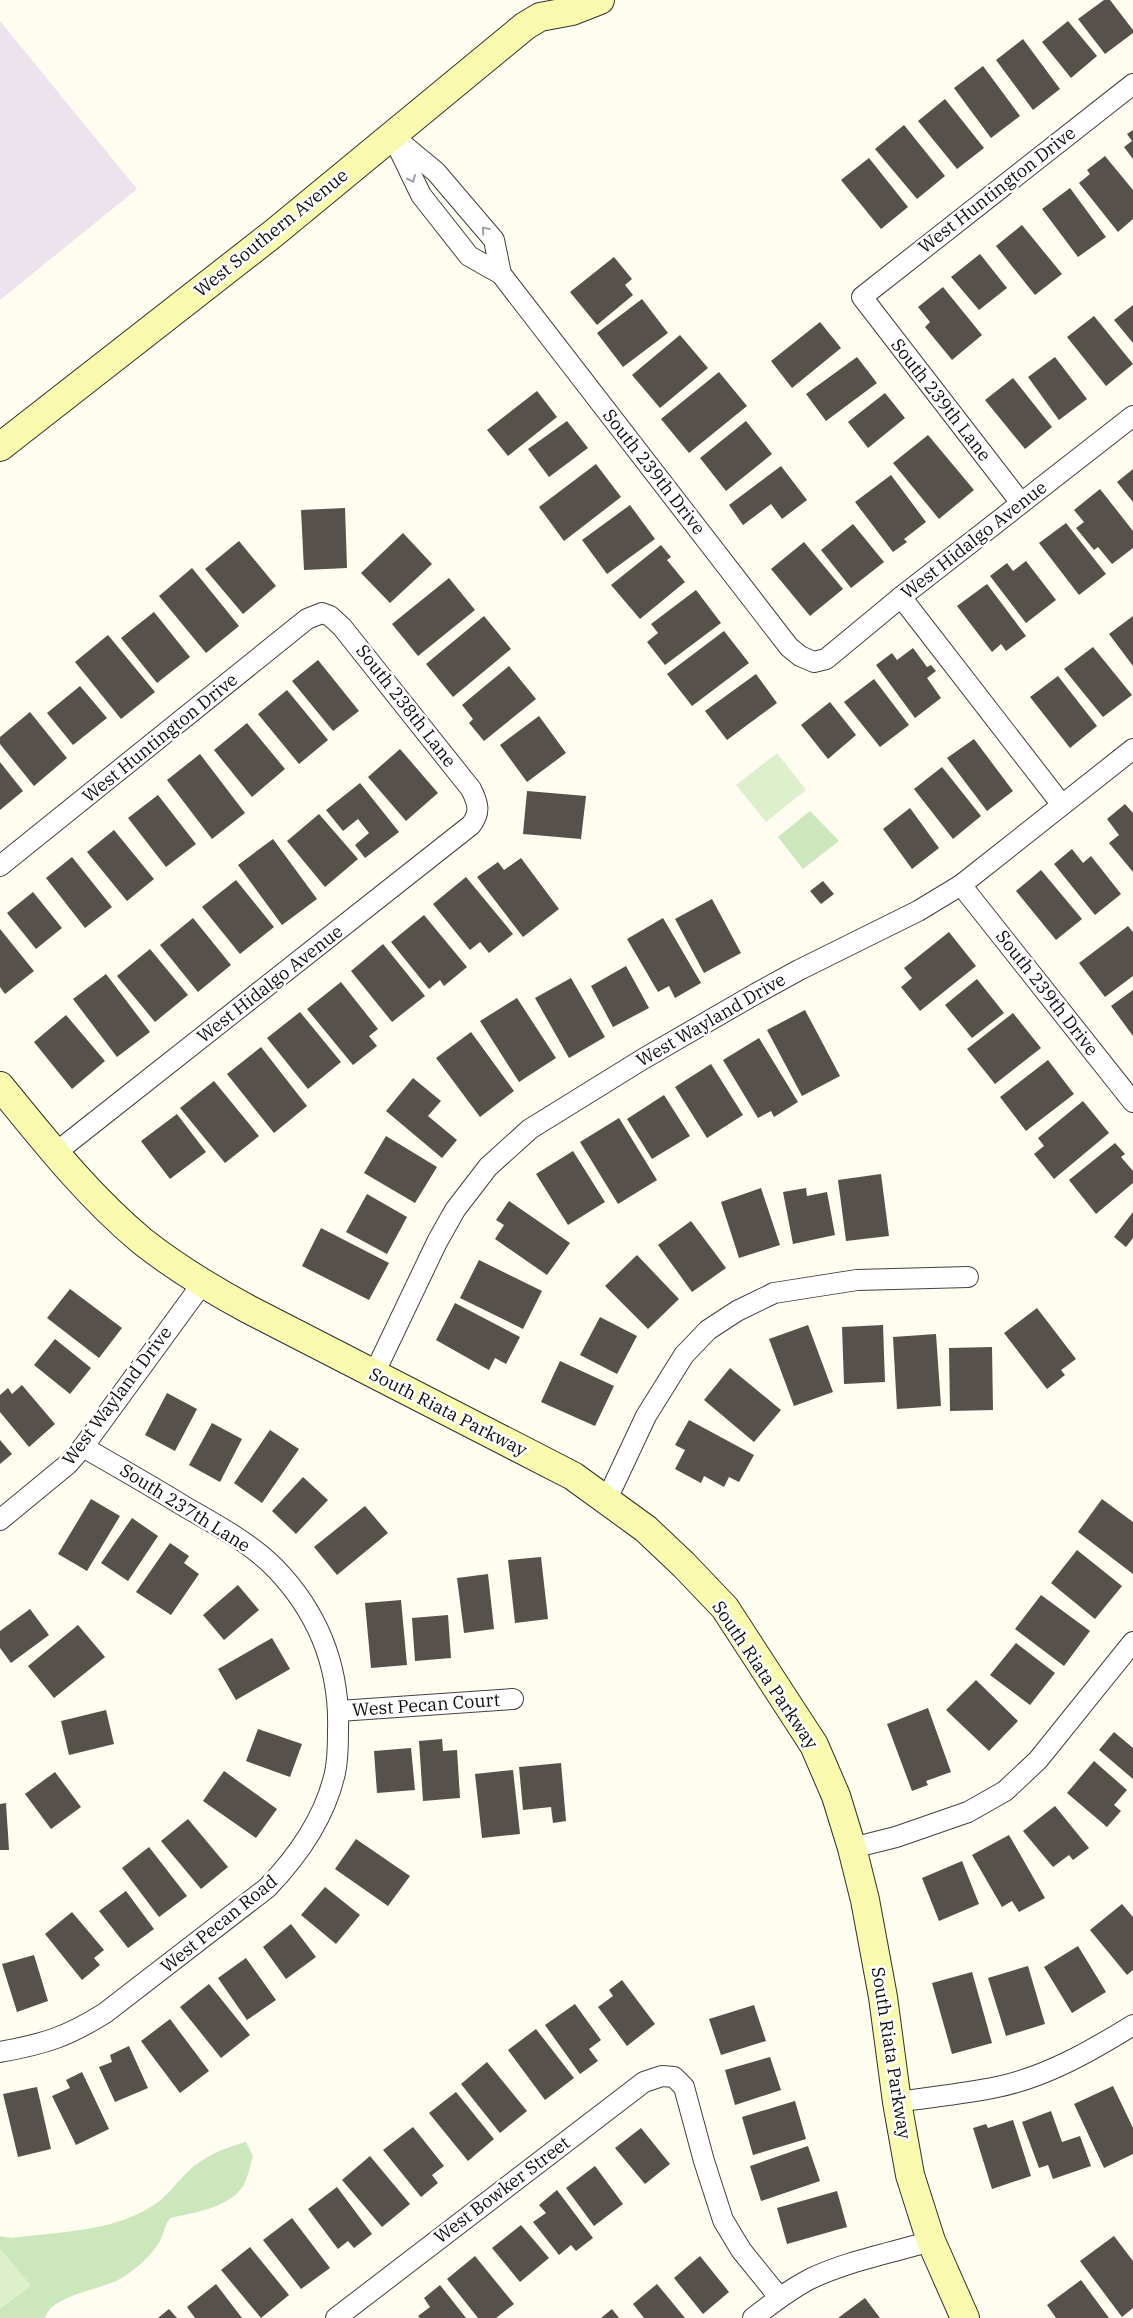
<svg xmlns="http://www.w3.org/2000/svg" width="1133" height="2318" font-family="'IBM Plex Serif',serif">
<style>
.industrial{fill:#ece3ec}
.green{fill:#cce7bb}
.pitch{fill:#deefcc}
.building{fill:#56514b}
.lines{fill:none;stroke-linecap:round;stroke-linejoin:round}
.street-casing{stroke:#414141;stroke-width:22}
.secondary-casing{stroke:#303030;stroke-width:30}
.street{stroke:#fff;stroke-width:20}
.secondary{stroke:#f9faae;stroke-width:28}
.oneway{stroke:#9f9f9f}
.labels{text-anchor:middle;stroke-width:5;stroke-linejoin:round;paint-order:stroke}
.street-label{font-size:18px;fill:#0e0e0e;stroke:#fff}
</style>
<rect width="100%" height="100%" fill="#fefdf0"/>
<polygon class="industrial" points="0,21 137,189 0,300"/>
<g class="green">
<polygon points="810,811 839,841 803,869 778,837"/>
<path d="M246,2142L253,2156C250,2165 248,2178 243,2186C229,2208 193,2213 170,2218C165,2225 164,2232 161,2239C154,2254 130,2275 116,2281C97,2290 51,2296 45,2318H0V2236L11,2238C56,2232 109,2232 149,2208C168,2198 178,2179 194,2166C210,2154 226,2147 246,2142Z"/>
</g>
<g class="pitch">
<polygon points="777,753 806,790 766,822 736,785"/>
<polygon points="1,2249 31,2286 0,2309 0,2250"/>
</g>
<g class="building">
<polygon points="1104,0 1110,0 1133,30 1133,33 1105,54 1078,19"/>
<polygon points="1068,21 1097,56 1071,78 1042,42"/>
<polygon points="1023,39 1060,89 1033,110 996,60"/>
<polygon points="983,66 1020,116 991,138 954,88"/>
<polygon points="945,99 984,148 957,169 918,121"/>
<polygon points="904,125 945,176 917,199 875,149"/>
<polygon points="1133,130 1133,159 1124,147 1132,141 1127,134"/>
<polygon points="1105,156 1133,190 1133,219 1118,232 1079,183 1090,174 1087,170"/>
<polygon points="869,158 908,207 881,229 841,180"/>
<polygon points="1070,188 1106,237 1078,257 1042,209"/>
<polygon points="1022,225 1062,274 1035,295 996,246"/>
<polygon points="980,254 1007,288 979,310 951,277"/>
<polygon points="614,257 632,279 625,285 633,295 597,325 570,292"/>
<polygon points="943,287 982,335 952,360 925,327 930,322 918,307"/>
<polygon points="642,299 668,333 623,367 597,333"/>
<polygon points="1133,305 1133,343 1114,320"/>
<polygon points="1094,316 1133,364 1106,386 1067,337"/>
<polygon points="820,322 841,348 792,388 771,361"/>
<polygon points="680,335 708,368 660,408 632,375"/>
<polygon points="857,357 877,383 826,421 806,394"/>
<polygon points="1055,357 1087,399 1059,420 1028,377"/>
<polygon points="719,372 747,406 689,453 661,419"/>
<polygon points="1013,378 1052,427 1025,449 985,400"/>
<polygon points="537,391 557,417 508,456 487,430"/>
<polygon points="885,393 905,418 868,448 848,422"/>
<polygon points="567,421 588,448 549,477 528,449"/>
<polygon points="746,421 772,454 726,491 700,458"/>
<polygon points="928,435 974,490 939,519 893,463"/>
<polygon points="596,464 621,497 564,541 539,507"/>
<polygon points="781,466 807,500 782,519 771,504 743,525 729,505"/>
<polygon points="1133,469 1133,502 1117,482"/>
<polygon points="891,475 926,522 904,539 907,542 893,552 855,502"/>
<polygon points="1100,489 1133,531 1133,548 1112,564 1098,547 1094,550 1076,528 1084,522 1074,510"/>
<polygon points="630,505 655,539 607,574 582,540"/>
<polygon points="345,508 347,568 304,570 301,510"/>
<polygon points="1066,523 1106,574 1079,595 1039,543"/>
<polygon points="853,524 884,562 851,588 821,550"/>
<polygon points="403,533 432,564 390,603 361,573"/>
<polygon points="239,541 276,586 243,614 205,569"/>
<polygon points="804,542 843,589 810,616 771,569"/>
<polygon points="661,545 671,557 667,560 685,582 640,619 611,585"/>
<polygon points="1026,561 1056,600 1026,623 990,576 1007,563 1013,571"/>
<polygon points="192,568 239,626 206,653 159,596"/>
<polygon points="449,578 475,610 418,656 392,624"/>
<polygon points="987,584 1026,636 1006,651 1001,644 992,652 957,606"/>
<polygon points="696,590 721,623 665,665 647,642 658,633 651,624"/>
<polygon points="154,612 190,657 157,683 121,638"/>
<polygon points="484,616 511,649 453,697 426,664"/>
<polygon points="1133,616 1133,666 1109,634"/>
<polygon points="724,631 749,663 692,706 667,674"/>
<polygon points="108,635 155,692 121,719 75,662"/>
<polygon points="1093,647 1132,695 1103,717 1064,669"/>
<polygon points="913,648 927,667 931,665 936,671 927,678 941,698 915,718 876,665 892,653 897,660"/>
<polygon points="318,660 359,711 333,731 292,681"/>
<polygon points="509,666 536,699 484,741 469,723 473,719 462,705"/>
<polygon points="756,674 777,703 727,740 705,711"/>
<polygon points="1058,676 1097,726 1070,748 1030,697"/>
<polygon points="874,679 909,725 880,747 844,702"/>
<polygon points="80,686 107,718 73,745 47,713"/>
<polygon points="287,690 328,740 299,764 258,714"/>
<polygon points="830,702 856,735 828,759 801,725"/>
<polygon points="30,712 67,758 34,786 0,744 0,737"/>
<polygon points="539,716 566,753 527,782 500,745"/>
<polygon points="247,723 285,769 252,797 214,750"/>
<polygon points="974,739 1013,791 987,811 947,758"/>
<polygon points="400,749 438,793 406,821 368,777"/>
<polygon points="200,754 245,813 212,839 167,780"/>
<polygon points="0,762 23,791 0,810"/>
<polygon points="942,767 981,816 953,839 914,789"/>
<polygon points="360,783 399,832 365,858 355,845 369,833 358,819 343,831 326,810"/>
<polygon points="527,791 586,796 581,839 523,834"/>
<polygon points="158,795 196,844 166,867 128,818"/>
<polygon points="1125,804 1133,813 1133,872 1109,843 1119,835 1107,819"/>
<polygon points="910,808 939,848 912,869 883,829"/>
<polygon points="319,814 358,859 325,887 287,841"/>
<polygon points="114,830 154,879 127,901 87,852"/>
<polygon points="273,839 317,899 282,925 238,865"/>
<polygon points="1072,849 1083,863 1091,856 1121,894 1095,915 1054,864"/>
<polygon points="72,857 112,907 85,928 46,878"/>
<polygon points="521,858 559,909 523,937 477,877 498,862 504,870"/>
<polygon points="1041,870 1082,919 1056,940 1016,891"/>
<polygon points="466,877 513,934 489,953 480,942 470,950 433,904"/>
<polygon points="236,880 274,927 240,954 202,907"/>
<polygon points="823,881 834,894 821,904 810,891"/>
<polygon points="33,892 62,928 36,949 7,913"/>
<polygon points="712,899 741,953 704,973 675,919"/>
<polygon points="424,915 467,967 444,986 440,980 429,989 391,942"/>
<polygon points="193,918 231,965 198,992 160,945"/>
<polygon points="663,918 701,983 675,998 669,986 658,992 627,939"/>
<polygon points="1128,926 1133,932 1133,976 1105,997 1079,963"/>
<polygon points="0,929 34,971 5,994 0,987"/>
<polygon points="949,932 976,966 920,1011 901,987 912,978 904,968"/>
<polygon points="383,944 425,996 392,1022 351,971"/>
<polygon points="150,949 188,995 155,1022 117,976"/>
<polygon points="626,966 649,1008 613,1027 591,986"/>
<polygon points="106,974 150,1032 117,1057 73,999"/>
<polygon points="571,978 605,1037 569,1058 535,998"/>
<polygon points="977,979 1004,1013 972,1038 945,1005"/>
<polygon points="341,982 378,1029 369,1036 377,1046 353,1065 307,1009"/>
<polygon points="1133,990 1133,1036 1111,1006"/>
<polygon points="517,998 556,1058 519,1082 480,1021"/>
<polygon points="805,1010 840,1076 802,1096 767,1030"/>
<polygon points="300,1012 341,1062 308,1089 267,1038"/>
<polygon points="1013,1013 1041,1048 995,1084 967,1049"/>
<polygon points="66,1015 105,1061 72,1089 34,1042"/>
<polygon points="471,1032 514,1091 480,1117 436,1058"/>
<polygon points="759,1038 798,1102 774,1117 771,1111 758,1118 723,1060"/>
<polygon points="261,1047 307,1106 274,1133 227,1074"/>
<polygon points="1048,1060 1074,1094 1026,1131 1000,1097"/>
<polygon points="711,1064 743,1115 707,1138 675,1087"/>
<polygon points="413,1078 441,1101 428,1116 457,1140 442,1158 386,1111"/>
<polygon points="214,1081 259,1136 225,1163 180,1108"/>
<polygon points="664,1095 690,1136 652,1159 627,1119"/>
<polygon points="1083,1101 1109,1133 1054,1179 1034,1154 1044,1146 1038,1138"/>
<polygon points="177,1114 206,1152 170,1179 141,1141"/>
<polygon points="619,1118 657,1180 618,1204 580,1142"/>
<polygon points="386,1136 437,1167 415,1203 364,1173"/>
<polygon points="1115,1143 1125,1154 1121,1157 1133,1171 1133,1183 1096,1214 1069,1180"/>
<polygon points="573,1151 605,1202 568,1225 536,1174"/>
<polygon points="881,1174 889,1236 846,1241 838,1180"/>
<polygon points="761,1188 780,1245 739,1258 721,1202"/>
<polygon points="806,1188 807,1196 827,1192 835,1235 793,1244 783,1192"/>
<polygon points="367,1194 407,1217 387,1254 346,1232"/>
<polygon points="509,1201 570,1243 547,1275 495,1239 504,1225 496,1220"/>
<polygon points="1133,1212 1133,1238 1126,1247 1114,1237"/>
<polygon points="691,1221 726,1268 692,1292 658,1245"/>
<polygon points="321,1228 389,1263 369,1300 302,1266"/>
<polygon points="637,1255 679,1299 648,1329 605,1286"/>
<polygon points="479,1260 542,1291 523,1329 460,1298"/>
<polygon points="70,1289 122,1328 99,1358 47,1318"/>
<polygon points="455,1303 520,1337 506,1364 495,1358 489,1370 436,1340"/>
<polygon points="1037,1308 1076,1359 1061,1370 1065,1375 1047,1389 1004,1333"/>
<polygon points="600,1317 637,1336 617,1374 580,1355"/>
<polygon points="808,1325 833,1392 794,1406 769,1339"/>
<polygon points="883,1325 885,1382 844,1384 842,1327"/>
<polygon points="936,1334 941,1406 897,1409 893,1337"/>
<polygon points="55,1339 91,1368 70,1394 34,1365"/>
<polygon points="992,1347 993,1410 950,1411 949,1348"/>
<polygon points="560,1361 614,1386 595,1426 541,1402"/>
<polygon points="730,1368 781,1410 754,1442 704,1400"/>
<polygon points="22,1385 55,1424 29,1447 0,1412 0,1395 8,1388 12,1394"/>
<polygon points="167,1393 197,1409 175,1451 145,1435"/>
<polygon points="689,1420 754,1455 739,1482 729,1477 724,1487 704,1476 701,1483 675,1469 685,1450 675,1445"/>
<polygon points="212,1423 242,1439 220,1482 189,1465"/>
<polygon points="270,1430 299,1449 262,1503 234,1483"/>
<polygon points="0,1440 12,1454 0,1464"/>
<polygon points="303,1477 328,1500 296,1534 272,1511"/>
<polygon points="91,1499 120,1516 87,1571 58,1554"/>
<polygon points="1102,1499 1133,1522 1133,1574 1078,1532"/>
<polygon points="365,1506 388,1533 337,1575 314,1547"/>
<polygon points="132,1518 158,1536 128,1581 101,1563"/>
<polygon points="170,1543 189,1556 184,1563 199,1574 171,1615 136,1592"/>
<polygon points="1077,1550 1122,1586 1095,1619 1051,1583"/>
<polygon points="541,1557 548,1619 515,1623 508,1560"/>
<polygon points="488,1574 494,1629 464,1633 457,1578"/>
<polygon points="238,1585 259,1610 224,1640 203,1615"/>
<polygon points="1041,1595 1090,1631 1064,1666 1015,1629"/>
<polygon points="401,1600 407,1665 371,1668 365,1603"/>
<polygon points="30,1609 49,1635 11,1663 0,1648 0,1631"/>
<polygon points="448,1615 451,1658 415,1661 412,1618"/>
<polygon points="78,1625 105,1657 54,1698 28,1666"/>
<polygon points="272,1638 290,1669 236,1700 218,1669"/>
<polygon points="1016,1643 1055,1673 1030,1705 990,1675"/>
<polygon points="976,1680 1018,1721 989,1751 946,1710"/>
<polygon points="928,1708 951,1772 926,1781 928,1785 912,1791 887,1724"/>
<polygon points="106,1710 114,1744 69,1755 61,1721"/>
<polygon points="258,1729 302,1744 290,1777 246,1761"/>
<polygon points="1114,1732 1133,1748 1133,1779 1099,1750"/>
<polygon points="442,1739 443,1751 457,1750 460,1798 423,1801 419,1741"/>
<polygon points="411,1748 415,1790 377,1793 374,1751"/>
<polygon points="1094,1761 1127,1790 1114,1805 1121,1811 1107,1827 1067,1793"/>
<polygon points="561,1763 566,1821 553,1823 551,1807 523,1810 519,1767"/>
<polygon points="513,1770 520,1834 482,1838 475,1774"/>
<polygon points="224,1771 277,1809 256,1838 203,1801"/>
<polygon points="55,1772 81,1807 51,1829 25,1794"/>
<polygon points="6,1803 9,1850 0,1850 0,1804"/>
<polygon points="1055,1806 1089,1848 1073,1860 1069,1855 1053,1867 1023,1831"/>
<polygon points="188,1819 228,1867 201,1889 161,1841"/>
<polygon points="1009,1835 1045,1898 1019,1912 1012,1901 1002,1907 972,1855"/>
<polygon points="356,1839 410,1876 388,1906 335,1869"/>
<polygon points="149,1847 187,1896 159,1917 122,1868"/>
<polygon points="962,1861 979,1904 939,1921 922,1878"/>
<polygon points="325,1887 360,1915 336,1944 301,1915"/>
<polygon points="126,1891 154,1929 128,1948 99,1911"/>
<polygon points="1122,1904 1133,1917 1133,1970 1127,1975 1090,1930"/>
<polygon points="72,1912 104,1950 94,1958 100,1965 82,1980 45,1934"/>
<polygon points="291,1924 316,1957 286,1979 263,1947"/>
<polygon points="1078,1946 1106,1992 1072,2013 1044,1967"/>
<polygon points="34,1955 48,2001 17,2012 2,1964"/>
<polygon points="246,1958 276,2000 247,2020 218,1978"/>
<polygon points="1028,1966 1045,2024 1006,2036 988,1978"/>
<polygon points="972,1972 992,2043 952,2054 932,1983"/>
<polygon points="622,1980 655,2024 627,2046 598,2007 613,1996 609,1990"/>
<polygon points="209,1984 250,2035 221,2058 180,2007"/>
<polygon points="575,2004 601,2040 589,2049 598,2061 580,2074 545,2025"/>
<polygon points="754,2005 766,2041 721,2055 709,2019"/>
<polygon points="170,2019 209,2071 180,2093 141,2041"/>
<polygon points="536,2029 574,2078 545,2100 508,2050"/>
<polygon points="129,2046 148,2088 115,2102 99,2067 112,2062 110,2055"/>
<polygon points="770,2057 781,2090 735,2105 725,2070"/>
<polygon points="487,2062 527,2111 500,2133 461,2084"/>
<polygon points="82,2072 109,2129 76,2145 52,2096 70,2088 66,2080"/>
<polygon points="1113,2086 1133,2128 1133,2154 1104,2168 1074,2104"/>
<polygon points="37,2087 51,2149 18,2157 3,2094"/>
<polygon points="456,2092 494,2139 468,2161 429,2113"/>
<polygon points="795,2101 806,2139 753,2155 742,2117"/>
<polygon points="1051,2111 1062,2142 1080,2136 1091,2166 1053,2179 1048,2165 1039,2168 1022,2122"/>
<polygon points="1013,2120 1031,2176 992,2189 973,2128 986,2124 988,2128"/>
<polygon points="413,2127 444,2166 432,2175 438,2183 421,2197 383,2150"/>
<polygon points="641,2128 670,2164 645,2184 615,2148"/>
<polygon points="808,2146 820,2181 761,2201 750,2166"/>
<polygon points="370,2156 410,2204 382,2227 342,2180"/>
<polygon points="595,2166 623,2204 594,2226 566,2188"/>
<polygon points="337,2187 372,2234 354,2248 348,2241 338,2249 308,2209"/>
<polygon points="557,2190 593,2238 576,2251 571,2245 559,2255 533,2222 546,2213 539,2205"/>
<polygon points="837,2191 847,2227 787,2244 777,2208"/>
<polygon points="292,2218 330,2268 301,2289 263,2240"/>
<polygon points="521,2225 549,2258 520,2282 492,2248"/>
<polygon points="1114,2236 1133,2261 1133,2308 1122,2317 1080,2261"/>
<polygon points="250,2247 289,2295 261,2318 221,2270"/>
<polygon points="475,2256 514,2304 496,2318 478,2318 447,2279"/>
<polygon points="700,2256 729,2292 703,2314 674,2278"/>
<polygon points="1081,2280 1109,2318 1056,2318 1047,2305"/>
<polygon points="216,2284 242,2318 195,2318 187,2307"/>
<polygon points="657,2284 685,2318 644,2318 633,2304"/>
<polygon points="440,2285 466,2318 420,2318 418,2316 430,2307 424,2298"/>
<polygon points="865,2298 880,2318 838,2318"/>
<polygon points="169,2309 177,2318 158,2318"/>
<polygon points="612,2309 619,2318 601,2318"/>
</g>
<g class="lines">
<defs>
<g id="street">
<polyline points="392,135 421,195 469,256 501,274 789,647 800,656 814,662 826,659 901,597 1133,416"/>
<polyline points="395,138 436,172 494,240 501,274"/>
<polyline points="1021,503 862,297 1133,84"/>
<polyline points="901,597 1062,805"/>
<path d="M0,866L307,619L322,613L330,616L342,627L471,789C478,803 481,812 471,825L54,1154"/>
<polyline points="961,885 1133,1102"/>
<polyline points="374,1374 437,1242 455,1210 488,1167 530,1129 643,1059 757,993 799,970 918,911 961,885 1133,749"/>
<polyline points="607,1499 646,1416 684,1355 708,1330 737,1311 774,1293 857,1280 968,1277"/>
<polyline points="0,1520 68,1464 83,1447 202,1284"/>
<polyline points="339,1711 513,1699"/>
<polyline points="852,1848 896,1837 968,1812 1005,1791 1038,1760 1133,1642"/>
<path d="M0,2052C44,2044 67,2037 105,2013L267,1888C298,1856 325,1817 335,1773C338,1759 338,1745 338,1731C340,1668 319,1613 274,1567C250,1543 217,1525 187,1508C153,1487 118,1467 83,1447"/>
<path d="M897,2102C930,2097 964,2094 997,2087C1046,2077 1091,2051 1133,2025"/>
<polyline points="336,2318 644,2082 662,2076 674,2077 684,2087 704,2161 723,2220 741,2250 779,2297"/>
<path d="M753,2318C771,2304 789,2290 810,2279C847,2261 891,2253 931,2241"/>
</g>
<g id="secondary">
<polyline points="0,447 274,233 525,26 540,17 572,11 600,0"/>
<path d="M0,1086C44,1140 88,1196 142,1241C175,1267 211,1289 248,1309L573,1476L646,1529L684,1565L725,1608L814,1745L836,1796L852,1848L865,1900L883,1997L897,2102L910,2175L931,2241L965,2318"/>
</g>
</defs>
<use href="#street" class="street-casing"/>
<use href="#secondary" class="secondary-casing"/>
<use href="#street" class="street"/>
<use href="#secondary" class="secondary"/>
</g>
<defs><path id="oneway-chevron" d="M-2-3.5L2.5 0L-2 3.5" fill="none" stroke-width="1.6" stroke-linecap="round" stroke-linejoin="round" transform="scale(1.25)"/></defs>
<g class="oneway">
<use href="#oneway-chevron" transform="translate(412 179) rotate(66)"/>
<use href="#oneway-chevron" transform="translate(485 230) rotate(-130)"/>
</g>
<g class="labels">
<g class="street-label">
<text transform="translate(997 190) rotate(-38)" y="6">West Huntington Drive</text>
<text transform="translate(271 233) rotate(-39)" y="6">West Southern Avenue</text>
<text transform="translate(941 400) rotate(52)" y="6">South 239th Lane</text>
<text transform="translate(654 472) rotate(52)" y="6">South 239th Drive</text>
<text transform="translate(974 540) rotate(-38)" y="6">West Hidalgo Avenue</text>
<text transform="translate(406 706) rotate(52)" y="6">South 238th Lane</text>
<text transform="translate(160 738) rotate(-39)" y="6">West Huntington Drive</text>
<text transform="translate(270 984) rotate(-38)" y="6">West Hidalgo Avenue</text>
<text transform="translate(1047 993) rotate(52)" y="6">South 239th Drive</text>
<text transform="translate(711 1020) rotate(-30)" y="6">West Wayland Drive</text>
<text transform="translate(117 1396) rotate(-53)" y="6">West Wayland Drive</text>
<text transform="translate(448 1412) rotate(27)" y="6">South Riata Parkway</text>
<text transform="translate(185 1508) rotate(32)" y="6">South 237th Lane</text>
<text transform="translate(765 1675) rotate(56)" y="6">South Riata Parkway</text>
<text transform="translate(426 1705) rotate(-4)" y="6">West Pecan Court</text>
<text transform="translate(219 1924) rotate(-39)" y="6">West Pecan Road</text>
<text transform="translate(891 2053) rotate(81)" y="6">South Riata Parkway</text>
<text transform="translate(502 2190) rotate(-37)" y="6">West Bowker Street</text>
</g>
</g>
</svg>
